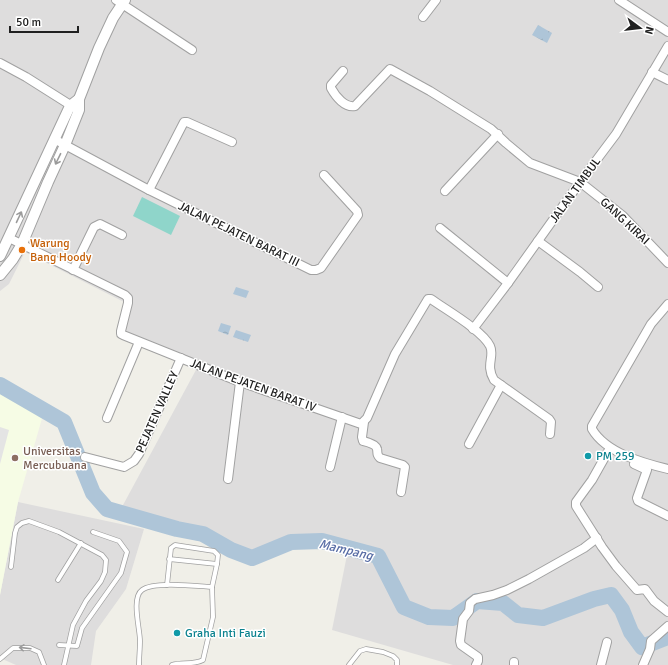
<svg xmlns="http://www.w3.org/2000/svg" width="668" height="665" font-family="Signika,sans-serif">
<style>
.residential{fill:#dedddd}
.education{fill:#f6fce5}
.pitch{fill:#8fd5ca}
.parking{fill:#e4e4e4}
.water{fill:url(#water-ripples)}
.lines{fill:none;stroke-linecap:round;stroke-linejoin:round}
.river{stroke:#aec5d8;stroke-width:16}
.service-casing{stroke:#a1a1a1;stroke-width:5.5}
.minor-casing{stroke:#a1a1a1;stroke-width:10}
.tertiary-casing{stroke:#a1a1a1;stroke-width:12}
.service{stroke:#fff;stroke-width:4}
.minor{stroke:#fff;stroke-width:8}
.tertiary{stroke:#fff;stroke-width:10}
.oneway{stroke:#9b9b9b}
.food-dot{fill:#e8710a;stroke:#fff;stroke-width:1.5}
.culture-dot{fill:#0f9aa8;stroke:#fff;stroke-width:1.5}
.education-dot{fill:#8d6e63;stroke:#fff;stroke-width:1.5}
.labels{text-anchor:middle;stroke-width:3;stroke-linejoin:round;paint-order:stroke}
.street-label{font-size:12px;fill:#202020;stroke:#fff}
.food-label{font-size:12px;fill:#c56008;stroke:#fff;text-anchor:start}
.education-label{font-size:12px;fill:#785e54;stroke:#fff;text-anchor:start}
.culture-label{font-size:12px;fill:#0d838f;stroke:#fff;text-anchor:start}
.water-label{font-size:13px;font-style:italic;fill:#576ca5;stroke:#fff}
</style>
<defs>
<pattern id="water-ripples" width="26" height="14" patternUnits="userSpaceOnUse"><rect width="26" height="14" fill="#aec5d8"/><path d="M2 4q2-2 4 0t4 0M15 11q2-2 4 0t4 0" fill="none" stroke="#95a9b9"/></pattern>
</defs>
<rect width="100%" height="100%" fill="#f0efe8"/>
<g class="residential">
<polygon points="0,0 668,0 668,665 453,665 332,630 349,545 300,540 260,558 116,518 197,368 117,327 124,302 25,252 9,284 0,291"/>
<polygon points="18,502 144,529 126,589 96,631 91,665 16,665 0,658 0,595"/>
</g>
<polygon class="education" points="0,390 43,415 18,502 0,595"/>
<polygon class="pitch" points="142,197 180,216 171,235 133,216"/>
<polygon class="parking" points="0,427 9,430 0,464"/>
<g class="water">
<polygon points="538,25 552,33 547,43 532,35"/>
<polygon points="236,287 249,291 246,298 233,294"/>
<polygon points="221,323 231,326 228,335 218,331"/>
<polygon points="236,330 251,335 248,342 233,337"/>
</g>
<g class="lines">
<polyline class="river" points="0,385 64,422 93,493 107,509 177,529 203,534 231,550 252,558 291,542 322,541 378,556 404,607 429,617 453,618 477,601 503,603 518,615 543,618 594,599 611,595 622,610 631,632 642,647 668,637"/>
<defs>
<g id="service">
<polyline points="169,559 217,564"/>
<polyline points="11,567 15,533 17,527 22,523 29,521 59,532 102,555 106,560 105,572 101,581 86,601 73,625 64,665"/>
<polyline points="58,580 81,543"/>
<polyline points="167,585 171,548 175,545 214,551 218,555 217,564 212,587"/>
<polyline points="59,645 77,646 82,628 121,573 127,552 119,541 93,532"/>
<polyline points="0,659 13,648 30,648 39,652 44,665"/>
<path d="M139,665C139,657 140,649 140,641C140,629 131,598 142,590C154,581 196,586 212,587L213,617L203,660C194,665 183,662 172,665"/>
<polyline points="349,665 360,651 366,649 383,652 393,656 397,660 397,665"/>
</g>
<g id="minor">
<polyline points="116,0 192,50"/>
<polyline points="619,0 668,32"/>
<polyline points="423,17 436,0"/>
<polyline points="0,63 26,77 75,108"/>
<path d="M343,71L331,85V88C336,97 345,108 355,106L390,69L430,91L491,129L506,143L530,163L580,182L623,216L668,263"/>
<polyline points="652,72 668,80"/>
<polyline points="54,139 149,190 311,270 316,270 321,268 358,215 357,211 324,175"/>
<polyline points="149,190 184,122 187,122 232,142"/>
<polyline points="445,191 498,134"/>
<polyline points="440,228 508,283"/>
<path d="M9,238L125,295L128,298V303L121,331V334L123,335L240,382L361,424L367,418L395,354L428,299H431C446,310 482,330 490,346C495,356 485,365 494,380L549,419L551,422L550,434"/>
<polyline points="538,241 580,272 598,287"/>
<polyline points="73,270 94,227 100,224 122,235"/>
<path d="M668,304L651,324L592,426V429C606,453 643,463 668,469"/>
<polyline points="473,329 508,283 580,182 616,134 668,46"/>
<polyline points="107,418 139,342"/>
<path d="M364,422L362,437L363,441C367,442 376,444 377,449C378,453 376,454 380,458L403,465L405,467L401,492"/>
<polyline points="469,444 501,385"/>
<polyline points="610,448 592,480 576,502 576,506 602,547 616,566 637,590 645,589 654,601 668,612"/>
<polyline points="85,457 124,467 134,461 139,454 181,358"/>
<polyline points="634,464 647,470 637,498 638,501 668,516"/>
<polyline points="330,467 342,417"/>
<polyline points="228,479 240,382"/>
<polyline points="476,665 478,661 478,657 461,645 460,641 463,619 469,611 470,603 475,599 493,595 507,590 529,579 584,548 597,538"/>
<polyline points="514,665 514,662"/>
<polyline points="601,665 607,642"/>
<polyline points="643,665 650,649 651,641 668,626"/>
</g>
<g id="tertiary">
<polyline points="0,256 70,106 79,99"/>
<polyline points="0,275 13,259 22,244 48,182 65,145 79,110 79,99 99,48 113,18 125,0"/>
</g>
</defs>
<use href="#service" class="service-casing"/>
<use href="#minor" class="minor-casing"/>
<use href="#tertiary" class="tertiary-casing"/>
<use href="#service" class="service"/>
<use href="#minor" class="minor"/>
<use href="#tertiary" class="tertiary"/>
</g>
<defs><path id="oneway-shaft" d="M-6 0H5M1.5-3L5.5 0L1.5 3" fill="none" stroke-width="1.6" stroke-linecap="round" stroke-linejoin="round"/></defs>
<g class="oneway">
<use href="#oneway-shaft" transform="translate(58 159) rotate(116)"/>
<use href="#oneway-shaft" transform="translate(19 217) rotate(-65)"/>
<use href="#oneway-shaft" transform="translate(25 648) rotate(-173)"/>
</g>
<circle class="food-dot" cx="22" cy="250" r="4"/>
<g class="culture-dot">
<circle cx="588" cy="456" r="4"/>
<circle cx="177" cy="633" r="4"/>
</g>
<circle class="education-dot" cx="15" cy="458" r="4"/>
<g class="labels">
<g class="street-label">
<text transform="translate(575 190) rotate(-54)" y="4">JALAN TIMBUL</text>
<text transform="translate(625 221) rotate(43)" y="4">GANG KIRAI</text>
<text transform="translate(239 234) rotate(26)" y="4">JALAN PEJATEN BARAT III</text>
<text transform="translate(253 385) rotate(20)" y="4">JALAN PEJATEN BARAT IV</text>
<text transform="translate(157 412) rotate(-66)" y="4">PEJATEN VALLEY</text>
</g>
<g class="food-label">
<text x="30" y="247">Warung<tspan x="30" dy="14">Bang Hoody</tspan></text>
</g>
<g class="education-label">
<text x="23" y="455">Universitas<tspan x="23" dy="14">Mercubuana</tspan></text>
</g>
<g class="culture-label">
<text x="596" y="460">PM 259</text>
<text x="185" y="637">Graha Inti Fauzi</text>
</g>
<g class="water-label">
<text transform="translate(346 549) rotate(13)" y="5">Mampang</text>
</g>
</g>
<g transform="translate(640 28) rotate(105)" stroke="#ffffff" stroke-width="3" paint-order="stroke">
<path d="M0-3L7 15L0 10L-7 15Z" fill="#202020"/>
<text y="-6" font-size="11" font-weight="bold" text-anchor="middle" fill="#202020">N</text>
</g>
<path d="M10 26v6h68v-6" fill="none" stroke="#202020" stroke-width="2"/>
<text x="16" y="26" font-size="12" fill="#202020" stroke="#ffffff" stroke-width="3" paint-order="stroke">50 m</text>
</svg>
